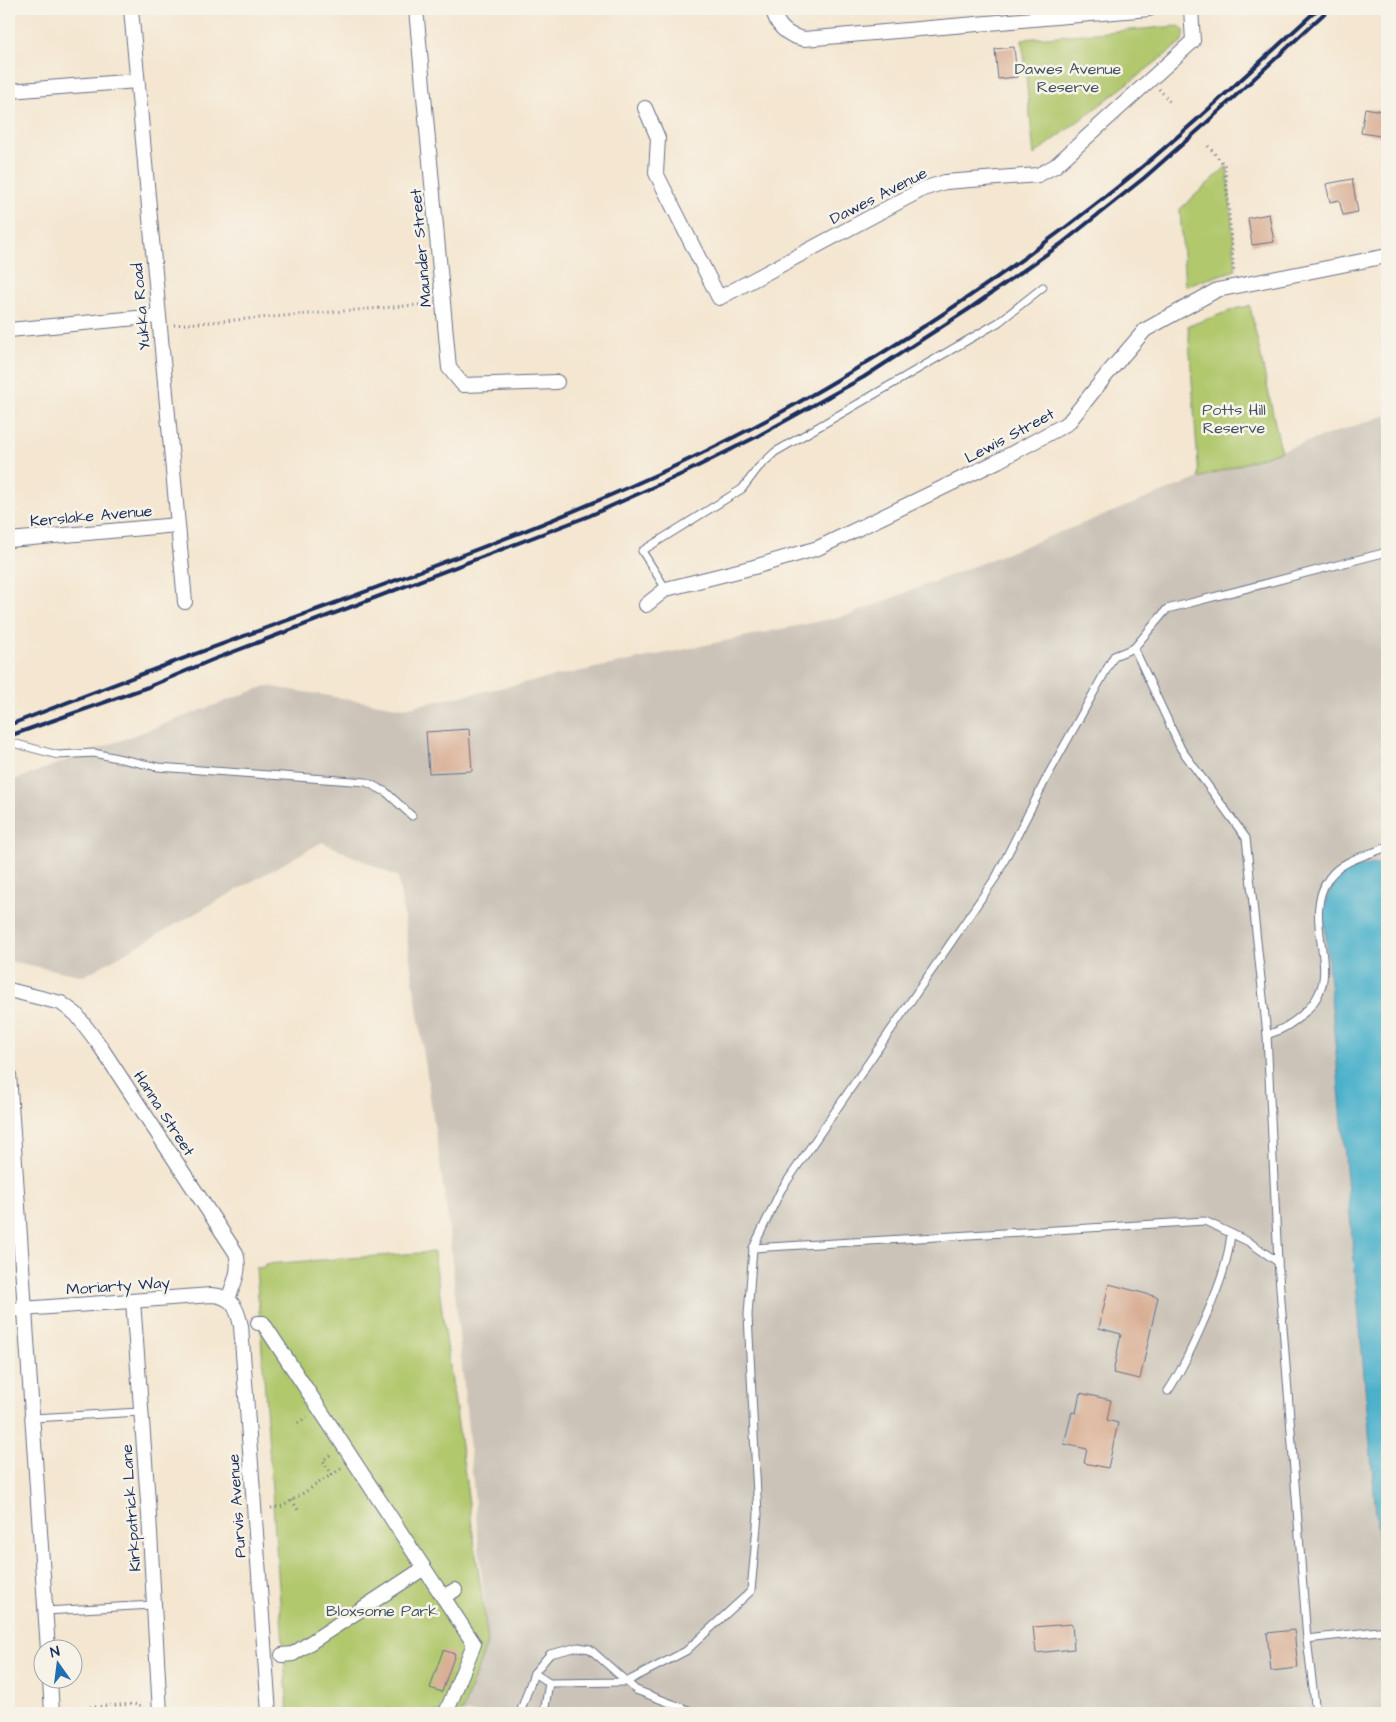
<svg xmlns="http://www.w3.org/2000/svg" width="1396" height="1722" font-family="'Architects Daughter',sans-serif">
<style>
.industrial{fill:#cbc3b8}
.green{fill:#b1c86d;stroke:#667c66}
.water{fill:#4cb1cb;stroke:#347094}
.building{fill:#d9af95}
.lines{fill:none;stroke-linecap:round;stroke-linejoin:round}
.lane-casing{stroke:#676f86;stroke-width:9}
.street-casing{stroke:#676f86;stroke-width:16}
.path{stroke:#676f86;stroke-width:3;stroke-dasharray:1 4;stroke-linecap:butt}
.lane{stroke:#fff;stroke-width:7}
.street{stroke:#fff;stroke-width:14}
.rail{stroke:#1b2f5e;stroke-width:4}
.labels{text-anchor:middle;stroke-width:5;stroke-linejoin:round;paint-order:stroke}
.park-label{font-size:16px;fill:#405562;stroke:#f7f3e8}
.street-label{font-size:16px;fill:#1b2f5e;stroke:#f7f3e8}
</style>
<rect width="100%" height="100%" fill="#f7f3e8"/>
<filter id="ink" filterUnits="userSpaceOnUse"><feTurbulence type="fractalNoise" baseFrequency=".02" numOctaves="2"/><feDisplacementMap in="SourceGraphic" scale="10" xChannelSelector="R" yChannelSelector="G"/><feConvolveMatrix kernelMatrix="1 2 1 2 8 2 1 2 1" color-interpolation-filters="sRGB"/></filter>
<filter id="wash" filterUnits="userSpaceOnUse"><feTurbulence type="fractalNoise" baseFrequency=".0096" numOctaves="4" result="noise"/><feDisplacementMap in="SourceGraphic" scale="20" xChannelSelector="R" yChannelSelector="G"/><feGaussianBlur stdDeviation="1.12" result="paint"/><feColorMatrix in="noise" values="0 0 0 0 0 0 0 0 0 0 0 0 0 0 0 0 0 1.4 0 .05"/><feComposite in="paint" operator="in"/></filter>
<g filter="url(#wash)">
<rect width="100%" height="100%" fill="#f4e6d0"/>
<polygon class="industrial" points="1387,415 1387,1713 462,1713 488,1640 448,1219 398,877 322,842 84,976 9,961 9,782 266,686 404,708 849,615 1199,478"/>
<g class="green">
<path d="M1178,26C1187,28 1185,37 1181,43L1034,155L1022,39Z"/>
<polygon points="1227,166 1236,270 1185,286 1180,209"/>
<polygon points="1250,306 1281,451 1199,478 1188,326 1238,308"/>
<polygon points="434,1252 488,1640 462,1712 288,1713 256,1268 264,1267 265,1264"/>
</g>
<path class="water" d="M1387,863V1639L1324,915C1330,871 1347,867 1387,863Z"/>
<g id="blocks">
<g class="building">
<polygon points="1014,47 1017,77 998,79 995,49"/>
<polygon points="1365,108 1387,112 1387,137 1361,133"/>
<polygon points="1352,179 1358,212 1343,215 1339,200 1330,202 1326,184"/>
<polygon points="1269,214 1274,242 1252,245 1248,218"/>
<polygon points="469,729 472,771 429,773 426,732"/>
<polygon points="1109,1284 1158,1297 1140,1379 1113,1373 1121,1334 1099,1328"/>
<polygon points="1080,1393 1111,1400 1107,1420 1118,1423 1108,1468 1084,1463 1087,1449 1064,1444 1072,1412 1076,1413"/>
<polygon points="1072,1624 1074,1649 1036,1653 1033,1627"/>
<polygon points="1294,1630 1298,1668 1271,1671 1267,1633"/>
<polygon points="443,1650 455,1654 442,1692 430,1688"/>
</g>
</g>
</g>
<g filter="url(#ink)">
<use href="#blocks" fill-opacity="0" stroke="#676f86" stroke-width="1"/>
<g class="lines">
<defs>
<g id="lane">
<polyline points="666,589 642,551 742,489 758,468 775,452 999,322 1043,287"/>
<polyline points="9,742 58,755 94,753 158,767 366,782 386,792 412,816"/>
<path d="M1267,1035C1283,1030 1294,1023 1306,1011C1311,1006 1316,1000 1319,993C1335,961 1303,914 1329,878C1341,861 1364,856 1382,849L1387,848"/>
<polyline points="753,1248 1205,1221 1249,1242 1278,1262"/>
<path d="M1168,1391C1182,1370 1192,1348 1202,1325C1216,1294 1227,1268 1231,1234"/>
<polyline points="33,1418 140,1412"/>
<polyline points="45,1611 153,1605"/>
<polyline points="1307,1639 1387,1630"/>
<polyline points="534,1673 549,1683 626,1682 686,1651 751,1591 758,1515 748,1315 753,1248 781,1190 996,877 1048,775 1114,656 1134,648"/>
<polyline points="520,1713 534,1673 550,1654 578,1647 590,1649 636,1690 696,1713"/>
<polyline points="544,1713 549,1683"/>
<polyline points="1316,1713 1307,1639 1278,1262 1267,1035 1246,838 1181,749 1134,648 1167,609 1387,552"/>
</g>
<g id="street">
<polyline points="131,9 185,602"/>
<polyline points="416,9 449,368 463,385 557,382"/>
<path d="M773,9C776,26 787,36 804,39L1149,9"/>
<polyline points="9,91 137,81"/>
<polyline points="645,108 658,138 656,173 719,298 923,189 945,182 1038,175 1055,166 1193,41 1191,9"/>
<polyline points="9,330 158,316"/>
<polyline points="9,540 177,525"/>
<polyline points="646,605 666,589 754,567 818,548 998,461 1068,423 1108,373 1145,330 1217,290 1387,256"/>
<path d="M9,990L61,1003L76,1014L98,1043L236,1253C241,1270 234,1283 228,1299"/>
<polyline points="9,1074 48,1650"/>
<polyline points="133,1301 149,1515 160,1713"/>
<path d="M9,1310L211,1295C232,1296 237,1307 241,1326L269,1713"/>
<polyline points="258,1323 263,1323 474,1644 446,1713"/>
<polyline points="443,1597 455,1590"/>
<polyline points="282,1655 293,1654 424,1568"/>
<polyline points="50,1680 52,1713"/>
</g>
</defs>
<use href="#lane" class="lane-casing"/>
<use href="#street" class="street-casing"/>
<g class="path">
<polyline points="1159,89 1170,102"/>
<polyline points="1208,146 1225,166 1234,273"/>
<polyline points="174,325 430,304"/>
<polyline points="298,1423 308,1416"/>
<polyline points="332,1475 323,1460 333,1453"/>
<polyline points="292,1500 298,1510"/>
<polyline points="271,1508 283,1506 342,1468"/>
<polyline points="65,1709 134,1704 142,1706 144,1709"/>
<polyline points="403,1710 404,1713"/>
<polyline points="13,1713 39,1711"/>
<polyline points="182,1713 255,1709"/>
</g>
<use href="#lane" class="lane"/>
<use href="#street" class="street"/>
<g class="rail">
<path d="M9,725C117,683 226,642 335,603C491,545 649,487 794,405C906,342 1013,270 1114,190C1185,133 1251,70 1318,9"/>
<polyline points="9,736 148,687 212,660 589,516 682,474 758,436 864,377 969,309 1061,244 1144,178 1203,126 1329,9"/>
</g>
</g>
</g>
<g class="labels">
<g class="park-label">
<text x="1068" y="74">Dawes Avenue<tspan x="1068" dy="18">Reserve</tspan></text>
<text x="1234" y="415">Potts Hill<tspan x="1234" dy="18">Reserve</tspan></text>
<text x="382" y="1616">Bloxsome Park</text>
</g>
<g class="street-label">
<text transform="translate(878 195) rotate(-27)" y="6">Dawes Avenue</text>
<text transform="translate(420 248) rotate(-95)" y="6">Maunder Street</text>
<text transform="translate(140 307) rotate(-95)" y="6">Yukka Road</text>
<text transform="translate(1009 435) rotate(-28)" y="6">Lewis Street</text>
<text transform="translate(91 515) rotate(-5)" y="6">Kerslake Avenue</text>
<text transform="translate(165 1113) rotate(57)" y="6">Hanna Street</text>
<text transform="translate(118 1285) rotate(-4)" y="6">Moriarty Way</text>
<text transform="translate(236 1506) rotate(-94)" y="6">Purvis Avenue</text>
<text transform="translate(130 1508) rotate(-94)" y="6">Kirkpatrick Lane</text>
</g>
</g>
<rect width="1396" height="1722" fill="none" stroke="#f7f3e8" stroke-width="30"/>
<g transform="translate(58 1664) rotate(346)"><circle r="24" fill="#f7f3e8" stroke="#9fa5b1"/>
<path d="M0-4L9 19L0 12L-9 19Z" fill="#1f6fb2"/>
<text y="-8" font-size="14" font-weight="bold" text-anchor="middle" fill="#1b2f5e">N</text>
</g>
</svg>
